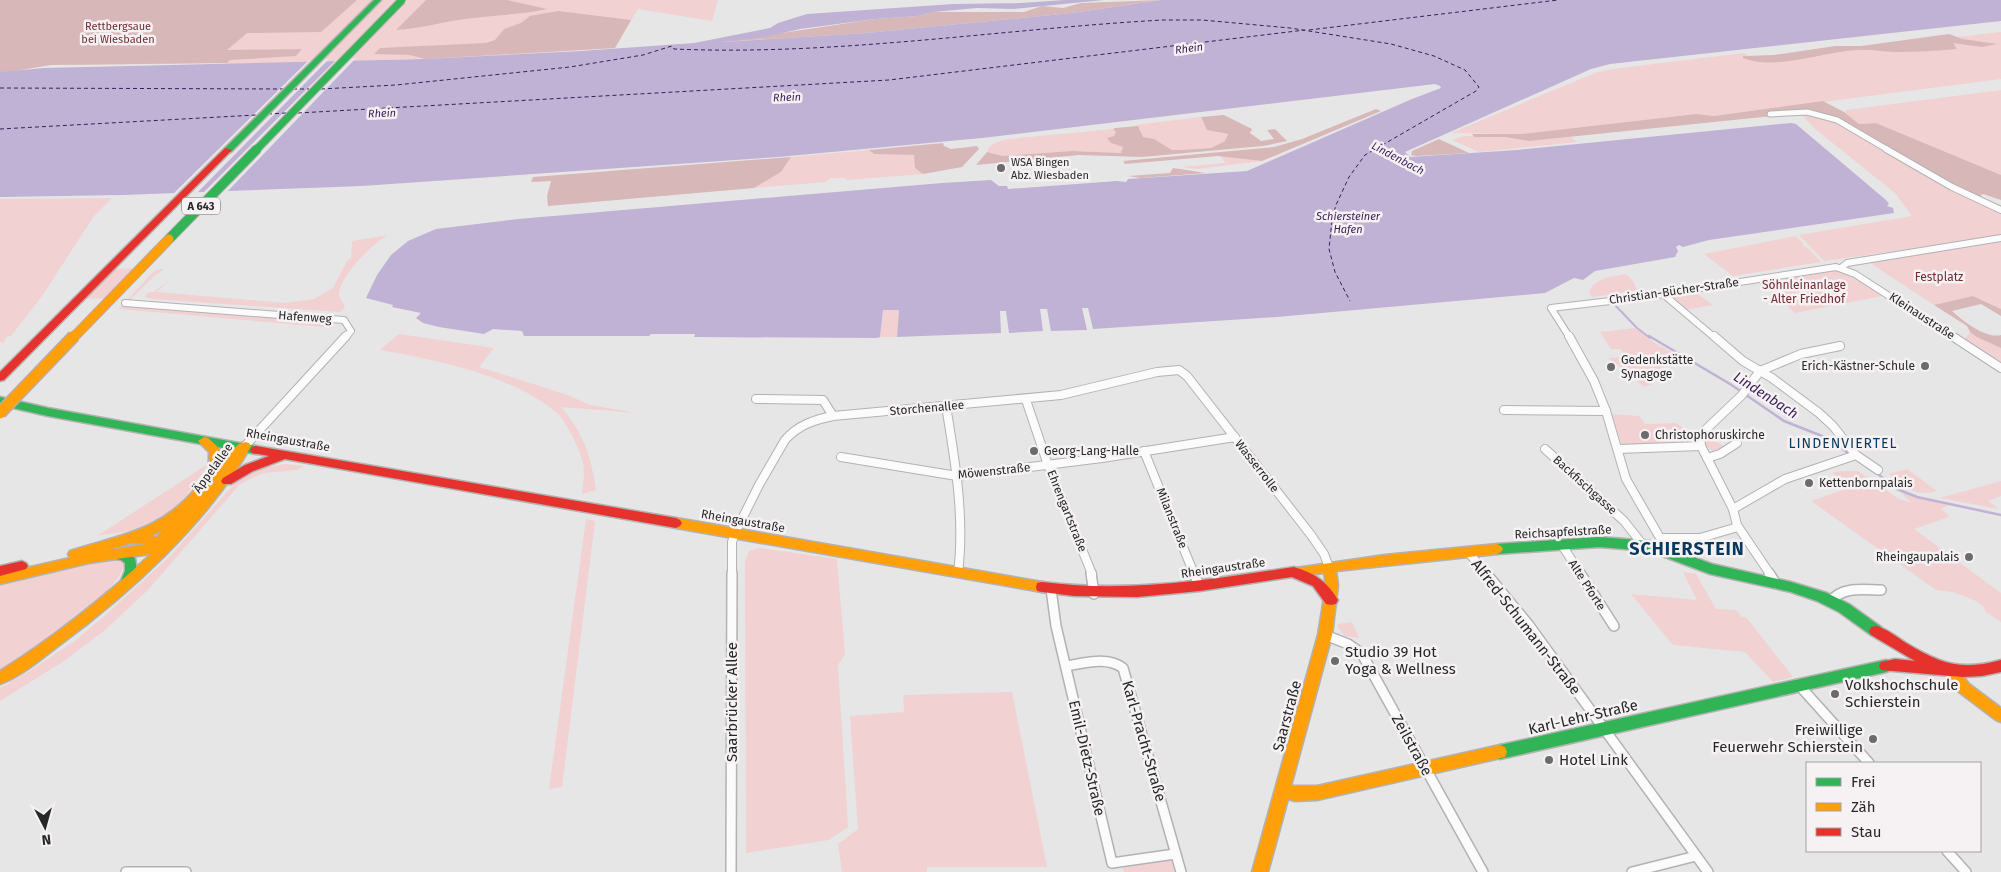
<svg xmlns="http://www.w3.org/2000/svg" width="2001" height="872" font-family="'Fira Sans',sans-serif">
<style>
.green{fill:#f1d1d1}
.forest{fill:#d8b7b8}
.water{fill:#c0b2d4}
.pier{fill:#e7e6e7}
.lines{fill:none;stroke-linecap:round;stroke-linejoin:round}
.stream-far1{stroke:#c0b2d4;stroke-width:2}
.stream{stroke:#c0b2d4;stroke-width:2.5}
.ferry{stroke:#391e57;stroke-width:1;stroke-dasharray:4 3;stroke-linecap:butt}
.street-far3-casing{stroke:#b3b2b3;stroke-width:7}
.street-far2-casing{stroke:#b3b2b3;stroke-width:8}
.street-far1-casing{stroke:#b3b2b3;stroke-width:10}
.street-casing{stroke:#b3b2b3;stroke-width:12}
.fast-casing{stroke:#b3b2b3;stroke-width:3}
.slow-casing{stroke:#b3b2b3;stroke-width:3}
.jam-casing{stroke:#b3b2b3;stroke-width:3}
.street-far3{stroke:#fbfbfb;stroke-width:5}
.street-far2{stroke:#fbfbfb;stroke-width:6}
.street-far1{stroke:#fbfbfb;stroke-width:8}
.street{stroke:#fbfbfb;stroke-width:9}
.fast{fill:#30b455;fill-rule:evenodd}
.slow{fill:#ff9f0a;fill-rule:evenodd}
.jam{fill:#e5322d;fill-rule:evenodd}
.fast-bridge-far1-casing{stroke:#b8acb1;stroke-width:9;stroke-linecap:butt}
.fast-bridge-casing{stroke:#b8acb1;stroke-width:11;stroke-linecap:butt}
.slow-bridge-far1-casing{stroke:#b8acb1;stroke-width:11;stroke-linecap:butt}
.slow-bridge-casing{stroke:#b8acb1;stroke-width:14;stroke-linecap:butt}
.fast-bridge-far1{stroke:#30b455;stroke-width:7}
.fast-bridge{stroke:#30b455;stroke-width:9}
.slow-bridge-far1{stroke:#ff9f0a;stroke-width:9}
.slow-bridge{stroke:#ff9f0a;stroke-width:11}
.poi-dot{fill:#6c6a6b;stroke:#f6f2f4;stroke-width:2}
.labels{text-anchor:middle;stroke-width:5;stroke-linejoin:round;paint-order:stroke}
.far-park-label{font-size:11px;fill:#732c32;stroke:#f6f2f4}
.far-water-label{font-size:11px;font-style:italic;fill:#391e57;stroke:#f6f2f4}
.far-poi-label{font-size:11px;fill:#292828;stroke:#f6f2f4;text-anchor:start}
.shield{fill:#f6f2f4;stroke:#666565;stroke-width:1}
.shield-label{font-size:11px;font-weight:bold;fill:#292828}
.park-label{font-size:12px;fill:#732c32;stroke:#f6f2f4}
.street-label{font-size:12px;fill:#292828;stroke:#f6f2f4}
.poi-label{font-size:12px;fill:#292828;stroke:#f6f2f4;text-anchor:start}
.water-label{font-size:14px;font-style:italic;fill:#391e57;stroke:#f6f2f4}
.neighbourhood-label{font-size:14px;letter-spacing:1px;fill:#06395d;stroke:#f6f2f4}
.near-street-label{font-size:15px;fill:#292828;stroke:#f6f2f4}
.near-poi-label{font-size:15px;fill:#292828;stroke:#f6f2f4;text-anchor:start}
.district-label{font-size:18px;font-weight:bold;letter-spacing:1px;fill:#06395d;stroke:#f6f2f4}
</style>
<rect width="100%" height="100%" fill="#e7e6e7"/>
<g class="green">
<polygon points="0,0 718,0 712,21 638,9 615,48 478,57 224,65 226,63 74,65"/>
<polygon points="2001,32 2001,79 1714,116 1696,114 1522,134 1451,133 1595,73 1613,69 1744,53 1755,60"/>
<polygon points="2001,90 2001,175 1876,123 1859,124 1844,112 1847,110"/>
<polygon points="1801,114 1835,121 2001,213 2001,236 1824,261 1799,235 1912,216 1895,193 1814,128"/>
<polygon points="1201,117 1203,123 1219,133 1228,134 1225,141 1211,148 1181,150 1172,150 1154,139 1143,137 1138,126 1135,125"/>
<polygon points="1113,129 1116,132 1114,137 1108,138 1111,143 1123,147 1122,153 1072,151 1003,156 987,152 989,147 997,142 1009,139"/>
<polygon points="1464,136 1505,137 1529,141 1570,137 1577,142 1479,152 1452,140"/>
<polygon points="869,150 874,154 914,154 915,168 923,174 847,180 846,178 831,178 826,182 754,188 781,172 791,157"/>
<polygon points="1221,156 1262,161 1197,169 1181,167 1225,163"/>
<polygon points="112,198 94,216 42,296 11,336 6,337 4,343 0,342 0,199"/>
<path d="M388,235C372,244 343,273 339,292C338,298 343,301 345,307L340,312L152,299L145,297L147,293L154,292L169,280L157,292L285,303L314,299L333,288L347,261L351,258L352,241Z"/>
<polygon points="1796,236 1804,244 1802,245 1808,248 1821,262 1733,276 1704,254"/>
<polygon points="2001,242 2001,309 1973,296 1934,305 1873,265 1872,262"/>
<polygon points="147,268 118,298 74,299 104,269"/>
<polygon points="161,269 164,269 153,277 124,306 320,322 327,323 334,328 119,309 154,271"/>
<polygon points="1833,270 1852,274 1882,293 1879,294 1882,296 1795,313 1758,280"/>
<path d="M1626,274L1633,281L1637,290L1593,297L1589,293C1593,278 1613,276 1626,274Z"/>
<polygon points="1695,292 1713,305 1685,310 1667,296"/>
<polygon points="883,310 899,310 897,337 880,337"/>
<polygon points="1635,328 1653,342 1684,359 1644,374 1653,384 1644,387 1632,377 1634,376 1608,358 1626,357 1620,349 1611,349 1600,332"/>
<polygon points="1970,332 2001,348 2001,364 1964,340"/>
<path d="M399,334L494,348L479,367L568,395L590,405L637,413L561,407C584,434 591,456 596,490L582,494C583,484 585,473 583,463C580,450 567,422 557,413C512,375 437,360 380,350Z"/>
<polygon points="1612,414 1639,416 1645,424 1676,423 1685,429 1705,435 1725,447 1715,453 1705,445 1693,444 1625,447 1622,445"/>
<path d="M208,464C192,490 171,521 139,529C125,533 111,533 97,536Z"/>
<polygon points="285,464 304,466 297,470 263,473 240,484 148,590 105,630 64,661 0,701 0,688 31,670 76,640 110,611 170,556 235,483 262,468"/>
<path d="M1907,469L1937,491C1913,497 1907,487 1889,474Z"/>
<polygon points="1841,471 1858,471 1899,499 1912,503 1900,492 1916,498 1951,504 1941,509 1950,516 1945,515 1949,517 1914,529 2001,593 2001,622 1986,612 1983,606 1974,600 1953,592 1936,590 1811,501 1851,487 1832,473"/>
<polygon points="2001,481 2001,496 1988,501 1999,509 1940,498"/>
<polygon points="586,519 595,521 562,787 549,789"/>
<polygon points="760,548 837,559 845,654 838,665 848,827 829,840 746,853 745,562 749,551"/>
<path d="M113,559L124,564C120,594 27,654 0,671V584L99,560Z"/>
<polygon points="1683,572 1696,574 1716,609 1736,610 1742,617 1746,617 1793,677 1773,682 1745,652 1673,645 1631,594 1697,600"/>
<polygon points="1352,622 1359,638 1345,636 1338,628 1338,624"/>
<polygon points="1012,692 1047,867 927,867 927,872 842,872 838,844 858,829 850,716 904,712 903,695"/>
<polygon points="1167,860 1172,862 1174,872 1124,872 1123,868"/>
</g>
<g class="forest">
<polygon points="0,0 357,0 321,32 247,33 227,50 302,49 296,56 230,60 227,63 51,65 9,72 0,72"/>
<path d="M426,0H507L547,9C520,15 493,15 465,19C442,22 419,29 396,30Z"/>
<polygon points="1161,0 1072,13 866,33 721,42 875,19 918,16 933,12 1024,12 1042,6 1063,8 1081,3"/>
<polygon points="558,11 631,20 615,48 425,59 410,55 374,54 380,48 486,43 495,40 504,29 521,23 530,16"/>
<path d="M1949,34L1962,39L1997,44L1982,47L1953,43L1957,49C1937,51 1915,52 1895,52C1882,52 1869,49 1857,50C1821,52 1776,71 1743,58V56L1774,55L1835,46H1861Z"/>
<polygon points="1823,101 1844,112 1859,124 1876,123 2001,175 2001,200 1983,194 1979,197 1951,185 1839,120 1820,114 1793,114 1529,141 1505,137 1474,137 1472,134 1522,134 1696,114 1714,116"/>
<polygon points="1376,109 1381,111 1262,161 1218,156 1125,164 1123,161 1274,147 1302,139"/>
<polygon points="1224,115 1252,129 1250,133 1261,141 1274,139 1267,130 1275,129 1287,141 1263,146 1142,157 1079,155 976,165 987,152 1003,156 1072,151 1121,153 1123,147 1111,143 1107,138 1114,136 1116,132 1113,129 1115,128 1138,126 1143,137 1154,139 1172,150 1181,150 1211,148 1225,141 1228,134 1207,130 1201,117"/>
<polygon points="1439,139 1469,153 1416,156 1411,155 1412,151"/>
<polygon points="943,143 944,146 951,149 977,146 979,149 962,167 923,174 915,168 914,155 874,154 869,150"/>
<polygon points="791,157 781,172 754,188 548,206 547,196 551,181 531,182 533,177"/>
<polygon points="1173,168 1206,173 1141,178 1128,176 1170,173"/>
<path d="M1973,296L2001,309V316L1981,304L1952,311C1963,321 1986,339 2001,335V348L1977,337L1970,332L1967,326L1934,305Z"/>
</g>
<polygon class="water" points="1064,0 1104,0 1014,9 977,8 933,12 918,16 875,19 800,29 765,37 722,42 866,33 1072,13 1161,0 2001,0 2001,21 1610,64 1591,69 1405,152 1410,157 1517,150 1791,123 1796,124 1886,200 1889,204 1887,206 1893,208 1894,213 1709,240 1683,247 1679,245 1676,247 1678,251 1675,257 1595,271 1583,280 1574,278 1545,293 1277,317 1093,329 1088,308 1082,308 1087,330 1051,331 1047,309 1040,309 1043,331 1009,333 1006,311 1000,311 1001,333 897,337 899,310 883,310 880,337 877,338 694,337 695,334 651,334 649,336 524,336 522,331 493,329 484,334 439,327 423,323 416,318 421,313 392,307 393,305 366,298 377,275 391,255 408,241 436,229 518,219 942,183 991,180 999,186 1007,186 1008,189 1117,181 1126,182 1128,179 1247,171 1412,99 1441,88 1440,86 1435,84 982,138 778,157 362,186 123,195 0,197 0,72 44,68 425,59 581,51 694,43 770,28 778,23 807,14 953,4 1021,3"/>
<g class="pier">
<polygon points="356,58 225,194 202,194 337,59"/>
<polygon points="329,59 195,195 171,196 309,60"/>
</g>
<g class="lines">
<polyline class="stream-far1" points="1614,304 1637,328 1650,338"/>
<g class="stream">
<polyline points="1649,336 1730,384 1784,421 1827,438 1851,455"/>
<polyline points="1874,471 1897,489 1917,497 2001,515"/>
</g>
<g class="ferry">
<polyline points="1309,30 1558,0"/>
<polyline points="0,88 284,89"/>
<polyline points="293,89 309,89"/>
<path d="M321,89L396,85L570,67L643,55L672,46L674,49C837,56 1000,29 1163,20H1202L1290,28L1391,44L1434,56L1465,70L1479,87L1476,91L1365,155L1349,177L1336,205L1332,220L1329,249L1335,272L1350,301"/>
<polyline points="298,113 889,80 1305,30"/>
<polyline points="268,114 286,113"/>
<polyline points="0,129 256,115"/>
</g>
<defs>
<polyline id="street-far3" points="1770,114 1807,112 1837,120 1888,150"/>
<g id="street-far2">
<polyline points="1886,149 1952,187 2001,210"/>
<polyline points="1841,268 1847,263 2001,238"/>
<polyline points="1663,294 1715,338"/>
<polyline points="125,303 344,320 351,331 345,338"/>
<polyline points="1570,338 1551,308 1644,297 1836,267 1855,274 1954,338"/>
</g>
<g id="street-far1">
<polyline points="1569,336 1594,381 1606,411 1626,479 1667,550"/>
<polyline points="1714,336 1743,361 1772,378 1819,413 1833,426 1856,455 1878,470"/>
<polyline points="1952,336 2001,368"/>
<polyline points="756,399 823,400 833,416"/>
<polyline points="1026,400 1048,465 1092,574"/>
<path d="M946,406C955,460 965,518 958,573"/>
<polyline points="1504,410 1606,411"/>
<polyline points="245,446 346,336"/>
<polyline points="1545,449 1624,521 1643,545"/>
<polyline points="1618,449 1701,446"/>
<polyline points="1144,451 1194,574"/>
<polyline points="841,457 957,476 1102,458 1235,437"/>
<polyline points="1707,458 1720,454 1737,443"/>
<polyline points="1733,509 1785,479 1856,455"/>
<polyline points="1661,538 1700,538 1738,527"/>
<polyline points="1561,544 1581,574"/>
<polyline points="1468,552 1487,574"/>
<path d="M732,574V542L735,533L759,485L785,440C798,425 814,420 833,416L1061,395L1157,372L1179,370L1187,376L1311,535L1324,554L1329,567"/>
<polyline points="1770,574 1737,525 1733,509 1701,446 1700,435 1742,395 1760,371 1801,354 1840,346"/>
</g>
<g id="street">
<polyline points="1091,573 1094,594"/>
<polyline points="1194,573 1199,586"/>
<polyline points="1486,573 1528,624 1708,872"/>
<polyline points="1580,573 1614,626"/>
<polyline points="1769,573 1776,584"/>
<polyline points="1051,589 1056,626 1112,863 1175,854"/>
<path d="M1831,601C1842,586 1865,590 1881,590"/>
<polyline points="1325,635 1348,644 1362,654 1483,872"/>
<path d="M1066,666C1085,663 1107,656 1123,668L1181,872"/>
<polyline points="1798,684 1869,763"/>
<polyline points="1947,851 1966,872"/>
<polyline points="126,872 186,872"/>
<polyline points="731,872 732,573"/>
<polyline points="1632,872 1696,856"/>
</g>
<g id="fast">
<polygon points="374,0 381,0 231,152 225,152 225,148"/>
<polygon points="0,397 48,408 256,446 262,450 256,454 48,416 0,405"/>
<polygon points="1599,537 1650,541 1712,564 1791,582 1827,593 1849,604 1881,627 1883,631 1881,635 1876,636 1871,635 1839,612 1817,601 1791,592 1710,574 1649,551 1599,547 1497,554 1493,552 1491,549 1493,546 1497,544"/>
<polygon points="108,549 124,551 135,558 137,571 131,587 126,588 121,587 120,583 125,571 125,563 121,560 104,557 102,554 104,551"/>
<polygon points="1886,660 1891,662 1893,666 1891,670 1886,672 1500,759 1495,757 1493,752 1495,747 1500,745"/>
</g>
<g id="slow">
<path d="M204,437L208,438L219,448L220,460L239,444L245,442L249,443L251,446C208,523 128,595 57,647C40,660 20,677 0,684V671C54,637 104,597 151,554L89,563L0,584V574L70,558L68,554L70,551C119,535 159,532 195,489C199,485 207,477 208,471C209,465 209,458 209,452L198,441ZM228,466L227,468L200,500ZM162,530L157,537L151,536ZM131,543L147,544L109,550Z"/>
<polygon points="676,518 1042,582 1047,583 1048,587 1047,591 1042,592 676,528 672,526 670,523 672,520"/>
<polygon points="1497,544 1501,546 1503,549 1501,552 1497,554 1336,571 1338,585 1332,635 1291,786 1317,786 1500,745 1505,747 1507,752 1505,757 1317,800 1295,801 1288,799 1268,872 1252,872 1318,635 1326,585 1324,573 1294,577 1289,575 1288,572 1289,569 1385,555"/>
<polygon points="1951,665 1956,667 1969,684 2001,708 2001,722 1996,720 1959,692 1944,671 1946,667"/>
</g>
<g id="jam">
<polygon points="225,148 232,150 4,380 0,381 0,372"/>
<polygon points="256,446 676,518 680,520 682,523 680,526 676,528 285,459 253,471 231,484 223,484 221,481 223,478 245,465 269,456 252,453 250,450 252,447"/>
<polygon points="22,561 26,563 28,566 26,569 0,576 0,566"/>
<path d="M1294,567C1314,573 1327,581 1338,600L1336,604L1331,605L1326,604L1313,586L1292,577L1200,591L1137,597L1074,596L1042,592L1037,591L1036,587L1037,583L1042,582C1129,593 1209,580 1294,567Z"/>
<path d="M1876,626C1887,629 1897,637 1906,643C1941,664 1961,671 2001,660V672L1982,676L1963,677L1881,670L1879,666L1881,662L1895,659L1915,661L1871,635L1869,631L1871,627Z"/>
</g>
</defs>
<use href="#street-far3" class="street-far3-casing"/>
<use href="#street-far2" class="street-far2-casing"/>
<use href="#street-far1" class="street-far1-casing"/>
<use href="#street" class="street-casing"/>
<use href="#fast" class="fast-casing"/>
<use href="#slow" class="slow-casing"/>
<use href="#jam" class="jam-casing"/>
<use href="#street-far3" class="street-far3"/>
<use href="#street-far2" class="street-far2"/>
<use href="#street-far1" class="street-far1"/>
<use href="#street" class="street"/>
<use href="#fast" class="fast"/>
<use href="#slow" class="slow"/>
<use href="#jam" class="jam"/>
<defs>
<polyline id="fast-bridge-far1" points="256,150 402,0"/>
<polyline id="fast-bridge" points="169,239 257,149"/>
<polyline id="slow-bridge-far1" points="73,338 169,239"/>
<polyline id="slow-bridge" points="0,413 74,336"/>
</defs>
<use href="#fast-bridge-far1" class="fast-bridge-far1-casing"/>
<use href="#fast-bridge" class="fast-bridge-casing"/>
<use href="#slow-bridge-far1" class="slow-bridge-far1-casing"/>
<use href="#slow-bridge" class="slow-bridge-casing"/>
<use href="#fast-bridge-far1" class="fast-bridge-far1"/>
<use href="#fast-bridge" class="fast-bridge"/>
<use href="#slow-bridge-far1" class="slow-bridge-far1"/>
<use href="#slow-bridge" class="slow-bridge"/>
</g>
<g class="poi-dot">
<circle cx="1001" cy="168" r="5"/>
<circle cx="1925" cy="366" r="5"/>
<circle cx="1611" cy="367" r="5"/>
<circle cx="1645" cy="435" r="5"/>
<circle cx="1034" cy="451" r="5"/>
<circle cx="1809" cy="483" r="5"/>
<circle cx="1969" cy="557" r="5"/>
<circle cx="1335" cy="661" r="5"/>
<circle cx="1835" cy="694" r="5"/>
<circle cx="1873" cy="739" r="5"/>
<circle cx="1549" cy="760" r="5"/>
</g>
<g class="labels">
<g class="far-park-label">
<text x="118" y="30">Rettbergsaue<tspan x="118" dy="13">bei Wiesbaden</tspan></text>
</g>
<g class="far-water-label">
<text transform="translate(1189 48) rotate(-7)" y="4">Rhein</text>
<text transform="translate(787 97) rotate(-2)" y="4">Rhein</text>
<text transform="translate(382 113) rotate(-2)" y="4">Rhein</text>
<text transform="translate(1398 158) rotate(28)" y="4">Lindenbach</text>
<text x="1348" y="220">Schiersteiner<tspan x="1348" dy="13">Hafen</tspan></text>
</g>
<g class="far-poi-label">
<text x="1011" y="166">WSA Bingen<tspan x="1011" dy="13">Abz. Wiesbaden</tspan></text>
</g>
<rect class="shield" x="182" y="197.5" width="38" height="17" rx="4"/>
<g class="shield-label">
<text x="201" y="210">A 643</text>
</g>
<g class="park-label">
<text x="1939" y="281">Festplatz</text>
<text x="1804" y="289">Söhnleinanlage<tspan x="1804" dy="14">- Alter Friedhof</tspan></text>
</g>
<g class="street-label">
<text transform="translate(1674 291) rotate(-8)" y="4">Christian-Bücher-Straße</text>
<text transform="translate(1922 316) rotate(33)" y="4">Kleinaustraße</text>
<text transform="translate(305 317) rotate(4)" y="4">Hafenweg</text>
<text transform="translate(927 408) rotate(-5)" y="4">Storchenallee</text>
<text transform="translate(288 440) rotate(10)" y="4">Rheingaustraße</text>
<text transform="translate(1257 466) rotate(52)" y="4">Wasserrolle</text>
<text transform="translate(213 468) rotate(-54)" y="4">Äppelallee</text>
<text transform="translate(994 471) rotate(-6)" y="4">Möwenstraße</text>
<text transform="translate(1585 485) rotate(42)" y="4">Backfischgasse</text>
<text transform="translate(1067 511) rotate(68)" y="4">Ehrengartstraße</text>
<text transform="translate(1172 518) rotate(68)" y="4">Milanstraße</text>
<text transform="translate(743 521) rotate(10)" y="4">Rheingaustraße</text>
<text transform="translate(1563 532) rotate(-3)" y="4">Reichsapfelstraße</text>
<text transform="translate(1223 568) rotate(-8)" y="4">Rheingaustraße</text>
<text transform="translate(1587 585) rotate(57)" y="4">Alte Pforte</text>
</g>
<g class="poi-label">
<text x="1621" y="364">Gedenkstätte<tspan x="1621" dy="14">Synagoge</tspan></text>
<text x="1915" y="370" text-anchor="end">Erich-Kästner-Schule</text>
<text x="1655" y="439">Christophoruskirche</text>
<text x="1044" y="455">Georg-Lang-Halle</text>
<text x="1819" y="487">Kettenbornpalais</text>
<text x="1959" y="561" text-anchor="end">Rheingaupalais</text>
</g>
<g class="water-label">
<text transform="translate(1766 395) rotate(33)" y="5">Lindenbach</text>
</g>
<g class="neighbourhood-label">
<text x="1843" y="448">LINDENVIERTEL</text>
</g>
<g class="near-street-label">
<text transform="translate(1526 627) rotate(52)" y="5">Alfred-Schumann-Straße</text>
<text transform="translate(732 702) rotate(-90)" y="5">Saarbrücker Allee</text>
<text transform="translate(1287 716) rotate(-75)" y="5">Saarstraße</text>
<text transform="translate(1583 717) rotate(-13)" y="5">Karl-Lehr-Straße</text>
<text transform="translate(1144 741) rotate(74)" y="5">Karl-Pracht-Straße</text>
<text transform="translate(1412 745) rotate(61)" y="5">Zeilstraße</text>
<text transform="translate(1087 758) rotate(77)" y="5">Emil-Dietz-Straße</text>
</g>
<g class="near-poi-label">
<text x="1345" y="657">Studio 39 Hot<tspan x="1345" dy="17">Yoga &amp; Wellness</tspan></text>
<text x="1845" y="690">Volkshochschule<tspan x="1845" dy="17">Schierstein</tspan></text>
<text x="1863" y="735" text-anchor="end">Freiwillige<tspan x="1863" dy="17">Feuerwehr Schierstein</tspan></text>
<text x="1559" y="765">Hotel Link</text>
</g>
<g class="district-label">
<text x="1687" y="555">SCHIERSTEIN</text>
</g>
</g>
<rect x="1806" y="762" width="175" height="90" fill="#f6f2f4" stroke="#a4a1a2"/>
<rect x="1816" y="778" width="25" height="8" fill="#30b455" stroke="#a4a1a2"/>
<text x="1851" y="787" font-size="15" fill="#292828">Frei</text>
<rect x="1816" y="803" width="25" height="8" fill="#ff9f0a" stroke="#a4a1a2"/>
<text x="1851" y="812" font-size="15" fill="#292828">Zäh</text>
<rect x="1816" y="828" width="25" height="8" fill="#e5322d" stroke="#a4a1a2"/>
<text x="1851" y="837" font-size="15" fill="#292828">Stau</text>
<g transform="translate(45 827) rotate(174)" stroke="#f6f2f4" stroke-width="4" paint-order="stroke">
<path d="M0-4L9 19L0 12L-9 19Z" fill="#292828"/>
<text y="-8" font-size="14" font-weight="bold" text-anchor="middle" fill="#292828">N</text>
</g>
</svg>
